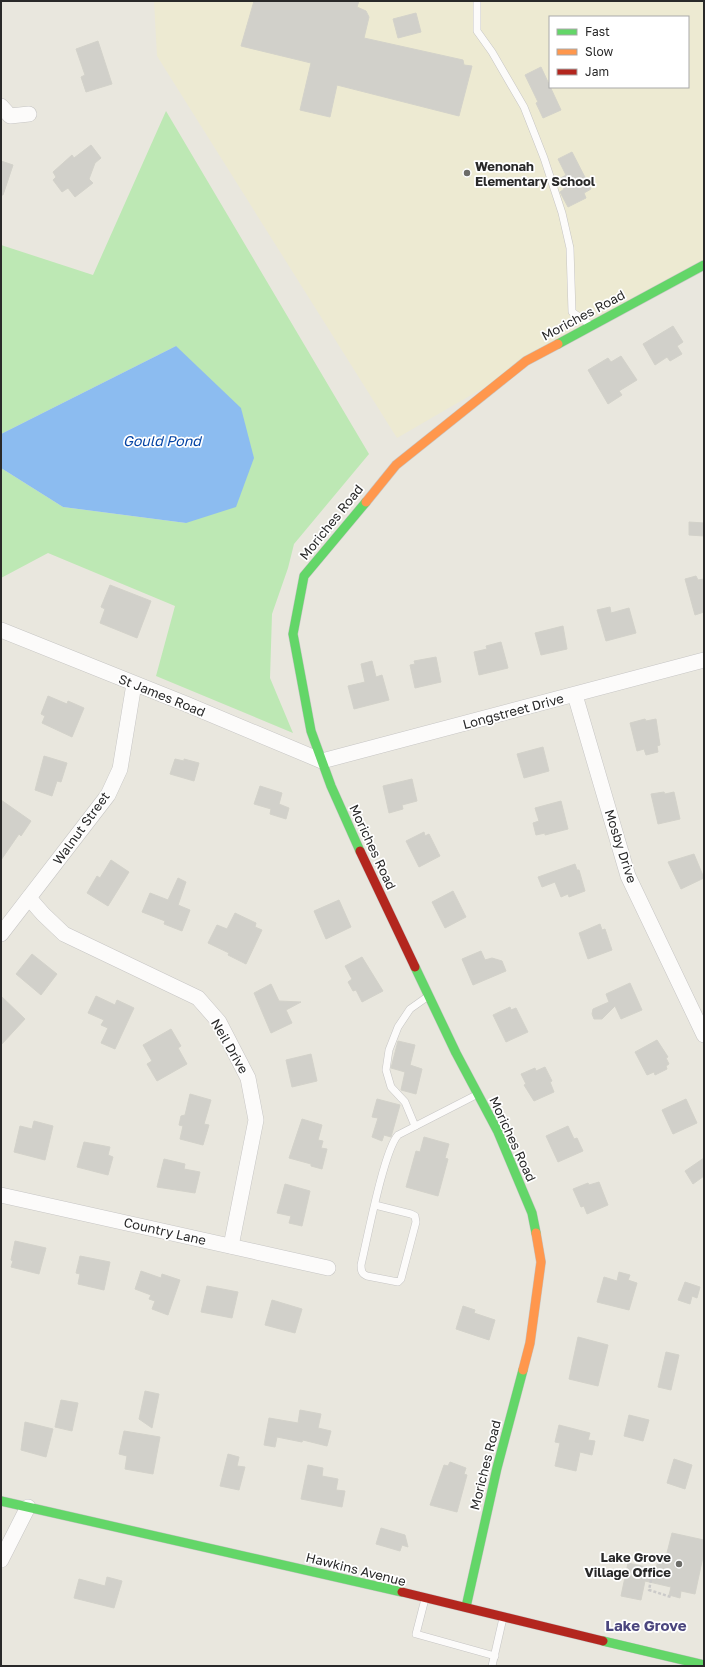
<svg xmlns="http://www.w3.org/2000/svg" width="705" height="1667" font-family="'Golos Text',sans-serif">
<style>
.education{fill:#edead2;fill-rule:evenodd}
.green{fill:#bde8b4}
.water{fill:#8cbcf0}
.building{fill:#d1d0ca;stroke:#d3d2ca}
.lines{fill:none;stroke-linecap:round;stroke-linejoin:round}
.lane-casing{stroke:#c6c5c4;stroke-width:8}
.street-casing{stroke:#c6c5c4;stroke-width:16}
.fast-casing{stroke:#c6c5c4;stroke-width:10}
.slow-casing{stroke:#c6c5c4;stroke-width:10}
.jam-casing{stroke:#c6c5c4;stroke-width:10}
.path{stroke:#cbcac9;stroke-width:2.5;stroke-dasharray:3 2;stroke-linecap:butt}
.lane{stroke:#fcfbfa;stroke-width:7}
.street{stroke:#fcfbfa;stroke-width:15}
.fast{stroke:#63d668;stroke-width:9}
.slow{stroke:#ff974d;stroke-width:9}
.jam{stroke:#b3261e;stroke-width:9}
.poi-dot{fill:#6c6c68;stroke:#fff;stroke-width:1.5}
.labels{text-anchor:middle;stroke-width:3.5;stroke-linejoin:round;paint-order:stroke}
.poi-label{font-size:13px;font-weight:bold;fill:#292929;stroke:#fff;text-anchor:start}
.street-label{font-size:13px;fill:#292929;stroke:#fff}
.water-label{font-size:14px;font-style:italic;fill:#0343a4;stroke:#fff}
.quarter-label{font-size:15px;font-weight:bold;fill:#4b467e;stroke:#fff}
</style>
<rect width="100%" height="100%" fill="#e9e7de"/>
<path class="education" d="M154,1H704V260L397,438L157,56ZM550,17H688V87H550Z"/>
<polygon class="green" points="166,111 369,454 294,544 288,568 272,614 270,678 293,733 156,676 175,606 48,553 1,578 1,468 63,507 186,523 176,346 1,434 1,245 93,275"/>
<polygon class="water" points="176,346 241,408 254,458 236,507 186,523 63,507 1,468 1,434"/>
<g class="building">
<polygon points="254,1 359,1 357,7 366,11 369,17 364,38 463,60 464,65 472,66 459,116 337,85 330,117 300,110 311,63 241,46"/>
<polygon points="416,13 421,32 398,38 393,19"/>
<polygon points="98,41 112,84 86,92 81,77 85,75 76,49"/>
<polygon points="541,67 561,110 543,118 536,103 538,102 525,75"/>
<polygon points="91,145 101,158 95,163 89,179 93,183 75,197 68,188 62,192 53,180 56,177 53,172 72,155 74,158"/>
<polygon points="572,152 591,189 584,193 586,198 568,207 560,192 564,189 559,179 566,175 558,159"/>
<polygon points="1,161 13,165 3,195 1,195"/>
<polygon points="673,326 683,342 677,346 682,354 670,361 667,357 655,365 643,344"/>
<polygon points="621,356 637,380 619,391 622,395 608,404 588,370 608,358 611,362"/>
<polygon points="689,522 704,523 704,536 689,535"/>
<polygon points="696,576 698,580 704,579 704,612 695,615 685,579"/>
<polygon points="110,585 151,601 137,638 100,623 105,609 101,607"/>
<polygon points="610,607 611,613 629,608 636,633 606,641 597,610"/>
<polygon points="563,626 567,649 541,655 535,633"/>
<polygon points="501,642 508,668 479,675 474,652 487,649 486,646"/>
<polygon points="436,657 441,682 415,688 410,665 415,664 414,661"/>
<polygon points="372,661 376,677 382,675 389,700 354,709 348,686 365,682 361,664"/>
<polygon points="48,696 67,704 68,701 84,708 72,737 42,723 45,716 41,714"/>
<polygon points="645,719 646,721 656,719 660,745 657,746 658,752 646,755 644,749 637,751 630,723"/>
<polygon points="543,747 549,771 524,778 517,754"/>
<polygon points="44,756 67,763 61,782 57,781 52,796 35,790"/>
<polygon points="175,759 184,761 184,759 199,763 194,781 170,774"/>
<polygon points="412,779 417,801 402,805 403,809 389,813 383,786"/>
<polygon points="260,786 282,793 279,804 289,808 286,819 270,814 271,809 254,804"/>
<polygon points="664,792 665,794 674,792 680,819 658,824 651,794"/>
<polygon points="1,800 31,821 21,836 19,834 1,860"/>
<polygon points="561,801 568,829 545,835 545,833 536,835 533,823 539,821 535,808"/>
<polygon points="424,832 425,836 429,834 440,856 419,867 406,841"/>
<polygon points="694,854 704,878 681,889 668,862"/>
<polygon points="111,860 129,872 108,906 87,893 97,876 100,878"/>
<polygon points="575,864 577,870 579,870 585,891 569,897 568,894 561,897 555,882 542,887 538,877"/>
<polygon points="178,878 186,882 178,905 190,910 182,931 164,924 165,921 142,912 150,893 168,900"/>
<polygon points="453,891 466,917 445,928 432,902"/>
<polygon points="339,900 351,927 326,939 314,911"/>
<polygon points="235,913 256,923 255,927 262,930 246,964 228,955 229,953 208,943 217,925 227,929"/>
<polygon points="600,924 602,930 605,929 612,950 588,959 579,933"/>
<polygon points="481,951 485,960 492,958 502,961 506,971 473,985 462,959"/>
<polygon points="32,954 57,974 41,995 16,974"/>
<polygon points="362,957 383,991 362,1002 356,990 353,991 348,982 352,979 345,966"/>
<polygon points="630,983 642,1010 621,1019 615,1006 602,1019 594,1019 592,1014 593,1009 609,1002 606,994"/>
<polygon points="271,984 279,1001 301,1002 286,1010 292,1023 271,1033 254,993"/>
<polygon points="1,996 25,1019 1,1045"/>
<polygon points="96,996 115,1005 117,1000 134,1008 115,1049 101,1043 108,1028 101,1025 104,1020 88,1013"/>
<polygon points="510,1007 511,1010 516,1008 528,1032 506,1042 493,1015"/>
<polygon points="171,1029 181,1046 178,1048 187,1064 157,1081 147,1064 152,1061 143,1045"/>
<polygon points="657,1040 668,1057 666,1058 669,1064 666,1066 667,1069 655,1075 654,1072 647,1075 635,1052"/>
<polygon points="398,1041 415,1045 410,1065 422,1069 416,1094 401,1090 405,1072 391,1068"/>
<polygon points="311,1054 317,1081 292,1087 286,1060"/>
<polygon points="545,1067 552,1081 550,1082 554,1092 534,1101 524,1085 526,1084 521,1074 535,1068 536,1071"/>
<polygon points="190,1094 211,1100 204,1124 209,1125 203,1145 180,1139 183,1126 179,1125 181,1116 185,1115"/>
<polygon points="377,1099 400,1105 391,1137 384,1135 382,1141 372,1137 378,1118 372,1117"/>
<polygon points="686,1099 697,1123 673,1134 662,1110"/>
<polygon points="302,1119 322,1125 318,1140 323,1141 321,1148 327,1149 322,1169 311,1166 311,1164 289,1158"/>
<polygon points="34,1121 53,1126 45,1160 14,1152 20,1126 32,1129"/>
<polygon points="568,1126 574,1139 577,1138 583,1151 558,1162 546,1136"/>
<polygon points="424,1137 449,1144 445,1158 448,1159 438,1196 406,1187 416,1151 420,1152"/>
<polygon points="84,1142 110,1147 108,1155 113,1157 108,1175 77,1167"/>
<polygon points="704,1158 704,1176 693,1184 685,1171"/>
<polygon points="164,1159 185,1164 184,1169 200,1172 195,1193 157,1187"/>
<polygon points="599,1182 608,1205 587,1214 584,1206 581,1207 573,1189 588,1183 589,1185"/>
<polygon points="285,1184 310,1191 302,1226 289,1223 291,1216 277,1213"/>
<polygon points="15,1241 46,1248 39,1274 11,1267 13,1261 11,1260"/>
<polygon points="80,1256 110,1262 104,1290 78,1284 80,1274 76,1273"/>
<polygon points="141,1271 161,1278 162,1274 180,1280 168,1315 152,1309 155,1301 149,1299 151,1295 135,1289"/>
<polygon points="619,1272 630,1275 628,1280 637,1283 629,1310 597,1302 604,1277 617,1281"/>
<polygon points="685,1282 700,1287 697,1298 692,1296 690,1304 678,1300"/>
<polygon points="207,1286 238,1292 232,1318 201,1312"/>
<polygon points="272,1300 302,1309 295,1333 265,1325"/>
<polygon points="463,1306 475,1310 474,1313 495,1320 489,1340 456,1329"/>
<polygon points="578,1337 608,1345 598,1386 569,1379"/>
<polygon points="666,1352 679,1355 671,1390 658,1387"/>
<polygon points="145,1391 159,1394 152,1428 139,1419"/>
<polygon points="61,1400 78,1403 72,1431 55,1427"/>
<polygon points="300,1410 321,1414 318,1428 331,1431 327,1446 303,1440 302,1442 277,1437 275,1447 264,1445 269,1418 298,1423"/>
<polygon points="629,1415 649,1420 643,1441 624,1436"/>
<polygon points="25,1422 53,1429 46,1457 21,1450"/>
<polygon points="559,1425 590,1433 588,1440 595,1441 592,1455 580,1452 576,1471 555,1466 560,1443 555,1442"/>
<polygon points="124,1431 160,1437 153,1474 125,1469 127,1456 119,1454"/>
<polygon points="228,1454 239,1457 237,1466 245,1467 239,1490 220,1486"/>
<polygon points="674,1459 692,1465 685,1489 667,1483"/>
<polygon points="450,1462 466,1468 464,1474 467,1475 457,1512 430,1505 444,1465 448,1466"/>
<polygon points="308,1465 323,1468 322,1476 338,1479 336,1490 345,1491 342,1507 301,1499"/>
<polygon points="381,1528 405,1535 408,1547 402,1545 400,1551 376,1544"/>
<polygon points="672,1533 704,1540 704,1552 695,1594 681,1591 680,1598 669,1595 671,1587 645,1581 641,1600 621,1596 628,1563 656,1569 659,1556 666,1557"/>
<polygon points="107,1577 122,1581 114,1608 74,1598 79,1579 105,1586"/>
</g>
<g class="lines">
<defs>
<g id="lane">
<polyline points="477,1 477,31 492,52 524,107 544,158 562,213 570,248 572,312 588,323"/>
<polyline points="415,1126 405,1102 391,1087 386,1070 389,1050 398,1027 410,1009 427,997"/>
<path d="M375,1205L411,1214L415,1216L416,1222L401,1279L398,1282L367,1276C362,1274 361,1271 361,1265C367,1240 384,1150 398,1135L476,1095"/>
<polyline points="425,1599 416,1634 495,1656"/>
<polyline points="492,1666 503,1618"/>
</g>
<g id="street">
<polyline points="1,106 10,116 29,114"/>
<polyline points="1,630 186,704 322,761 704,660"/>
<polyline points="575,695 628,876 704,1035"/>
<polyline points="29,898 43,914 64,934 198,998 219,1022 248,1078 256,1120 231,1246"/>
<polyline points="1,934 108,795 120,769 134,684"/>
<polyline points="1,1195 328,1268"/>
<polyline points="1,1560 28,1507"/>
</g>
<g id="fast">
<polyline points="558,344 704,265"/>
<polyline points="360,851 331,786 311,731 293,634 304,576 366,502"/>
<polyline points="415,967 456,1053 498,1132 532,1213 536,1233"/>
<polyline points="1,1501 402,1592"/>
<polyline points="466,1607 497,1468 523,1370"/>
<polyline points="603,1641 704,1665"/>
</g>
<g id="slow">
<polyline points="366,502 396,465 526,361 558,344"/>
<polyline points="523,1370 530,1343 541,1262 536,1233"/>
</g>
<g id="jam">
<polyline points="360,851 415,967"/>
<polyline points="402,1592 603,1641"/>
</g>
</defs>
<use href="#lane" class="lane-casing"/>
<use href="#street" class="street-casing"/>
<use href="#fast" class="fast-casing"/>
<use href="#slow" class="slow-casing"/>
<use href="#jam" class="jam-casing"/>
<polyline class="path" points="653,1570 649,1590 671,1597"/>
<use href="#lane" class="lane"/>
<use href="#street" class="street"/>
<use href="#fast" class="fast"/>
<use href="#slow" class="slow"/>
<use href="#jam" class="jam"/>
</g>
<g class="poi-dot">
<circle cx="467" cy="173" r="4"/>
<circle cx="679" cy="1564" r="4"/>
</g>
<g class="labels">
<g class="poi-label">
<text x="475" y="171">Wenonah<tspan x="475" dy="15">Elementary School</tspan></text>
<text x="671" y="1562" text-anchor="end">Lake Grove<tspan x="671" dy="15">Village Office</tspan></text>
</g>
<g class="street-label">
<text transform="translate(583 315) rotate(-28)" y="5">Moriches Road</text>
<text transform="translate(331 522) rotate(-51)" y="5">Moriches Road</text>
<text transform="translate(162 695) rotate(22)" y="5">St James Road</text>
<text transform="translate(513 711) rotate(-15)" y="5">Longstreet Drive</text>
<text transform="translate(81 828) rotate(-54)" y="5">Walnut Street</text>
<text transform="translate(621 846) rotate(72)" y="5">Mosby Drive</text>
<text transform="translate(373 847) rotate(65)" y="5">Moriches Road</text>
<text transform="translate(230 1046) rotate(60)" y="5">Neil Drive</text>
<text transform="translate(513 1139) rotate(65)" y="5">Moriches Road</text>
<text transform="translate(165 1231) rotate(13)" y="5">Country Lane</text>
<text transform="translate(485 1465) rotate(-76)" y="5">Moriches Road</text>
<text transform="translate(356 1569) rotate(14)" y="5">Hawkins Avenue</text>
</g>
<g class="water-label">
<text x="162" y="446">Gould Pond</text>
</g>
<g class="quarter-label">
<text x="646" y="1631">Lake Grove</text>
</g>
</g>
<rect width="705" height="1667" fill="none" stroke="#292929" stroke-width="4"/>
<rect x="549" y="16" width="140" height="72" fill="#ffffff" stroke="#a9a9a9"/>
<rect x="557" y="29" width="20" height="6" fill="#63d668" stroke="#a9a9a9"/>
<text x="585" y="36" font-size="12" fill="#292929">Fast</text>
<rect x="557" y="49" width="20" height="6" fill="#ff974d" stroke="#a9a9a9"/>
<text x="585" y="56" font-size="12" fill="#292929">Slow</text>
<rect x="557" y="69" width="20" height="6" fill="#b3261e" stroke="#a9a9a9"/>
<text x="585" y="76" font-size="12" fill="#292929">Jam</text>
</svg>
